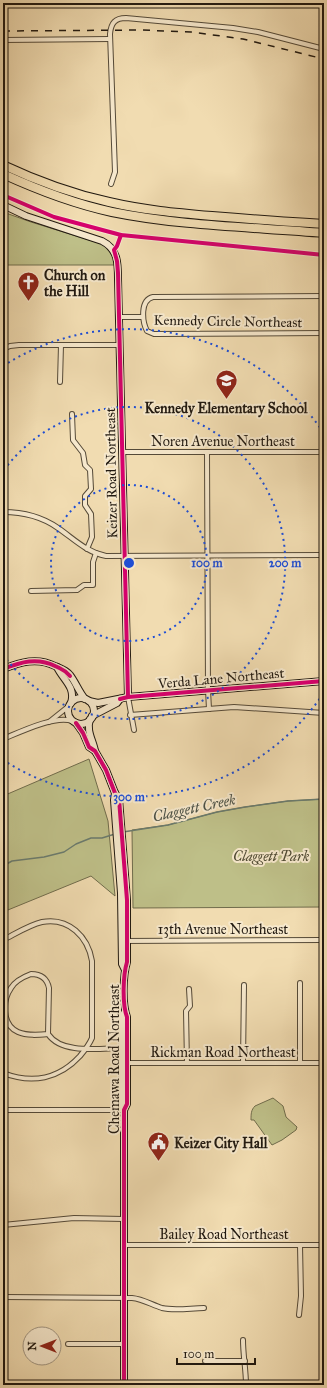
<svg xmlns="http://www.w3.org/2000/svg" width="327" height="1388" font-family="'IM FELL Great Primer',serif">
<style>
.green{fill:#bebf88;stroke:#706c4c}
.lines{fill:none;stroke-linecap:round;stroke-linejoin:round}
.stream{stroke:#6a7b6e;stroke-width:1.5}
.street-casing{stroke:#554a38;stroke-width:6}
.secondary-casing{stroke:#211910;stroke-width:8}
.highway-casing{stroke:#211910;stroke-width:10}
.street{stroke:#f6e8cc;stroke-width:4}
.secondary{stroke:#f6e8cc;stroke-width:6}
.highway{stroke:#f1dcb1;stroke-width:8}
.rail{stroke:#211910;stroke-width:1.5;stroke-dasharray:7 7;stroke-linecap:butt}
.cycleway-casing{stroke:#f6e8cc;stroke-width:6}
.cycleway{stroke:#d6006c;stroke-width:4}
.ring{fill:none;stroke:#1d4ed8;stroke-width:2;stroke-dasharray:2 4}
.labels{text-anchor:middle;stroke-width:4;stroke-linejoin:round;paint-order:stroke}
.poi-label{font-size:14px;font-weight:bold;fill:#211910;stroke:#f6e8cc;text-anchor:start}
.street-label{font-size:14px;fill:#211910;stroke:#f6e8cc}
.park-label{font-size:14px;font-style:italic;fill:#504b34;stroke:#f6e8cc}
.water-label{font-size:15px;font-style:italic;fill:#4c5247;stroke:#f6e8cc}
.centre{fill:#1d4ed8;stroke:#f6e8cc;stroke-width:2}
.ring-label{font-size:12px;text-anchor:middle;font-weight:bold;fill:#1d4ed8;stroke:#f6e8cc;stroke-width:4;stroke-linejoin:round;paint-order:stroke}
</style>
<rect width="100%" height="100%" fill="#f1dcb1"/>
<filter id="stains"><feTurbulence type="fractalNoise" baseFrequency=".005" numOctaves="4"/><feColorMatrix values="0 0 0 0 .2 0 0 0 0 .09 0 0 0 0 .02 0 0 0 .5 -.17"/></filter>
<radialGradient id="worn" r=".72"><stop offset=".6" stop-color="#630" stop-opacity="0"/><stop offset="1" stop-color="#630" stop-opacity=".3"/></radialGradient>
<g class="green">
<path d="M3,212L31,222L102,244C109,251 114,255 115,265H3Z"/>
<polygon points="89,759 108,821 115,896 91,876 3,912 3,796"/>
<polygon points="324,799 324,907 133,908 132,830 168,825 217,812 245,807 288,801"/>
<path d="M273,1098L283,1106L286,1117L297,1127L296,1130L282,1140L272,1145L254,1120H251C251,1114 251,1110 255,1106Z"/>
</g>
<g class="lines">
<g class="stream">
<polyline points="123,832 168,825 217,812 245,807 288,801 324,799"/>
<polyline points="3,866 12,861 44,857 64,852 76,844 91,838 102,838 115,834"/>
</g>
<defs>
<g id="street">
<polyline points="3,40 110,39"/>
<path d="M111,184L115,172L110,34C111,23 115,18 126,18L233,28L258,32L324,49"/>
<path d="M324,296L153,297C140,300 142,321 147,331L154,334L324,333"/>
<polyline points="119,317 143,317"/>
<polyline points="3,349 10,346 19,345 120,345"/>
<polyline points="60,382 61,345"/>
<polyline points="72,414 73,440 83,453 85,465 90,470 91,489 85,496 85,505 91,514 92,537 87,549"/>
<polyline points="122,452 324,452"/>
<polyline points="207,452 208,690 209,709"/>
<path d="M3,512C24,512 41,516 58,528C74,539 86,552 106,556L324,555"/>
<polyline points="31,591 77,590 84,585 93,585 93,562 96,553"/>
<polyline points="128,697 134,730"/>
<polyline points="130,715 234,707 324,713"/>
<polyline points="49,722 69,706"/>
<path d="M3,739C20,732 55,715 72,721"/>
<path d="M3,940C15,934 29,925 42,922C69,917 88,937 92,961V1038C89,1045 85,1050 80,1056C59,1079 32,1084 3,1073"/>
<polyline points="124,941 324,940"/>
<path d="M31,974C40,974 47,978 49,988L48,1034C38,1035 27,1036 18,1032C2,1025 2,1001 11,988C15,981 23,977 31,974Z"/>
<path d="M48,1034C62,1055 101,1048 123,1048"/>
<polyline points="243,1062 244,985"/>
<polyline points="300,1062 300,983"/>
<polyline points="124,1063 324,1063"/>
<polyline points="187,1063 186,1011 190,1006 189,989"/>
<polyline points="3,1110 124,1110"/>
<polyline points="3,1225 74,1218 124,1219"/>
<polyline points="124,1245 324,1245"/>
<path d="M3,1297L132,1298C143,1299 152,1305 162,1308C175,1311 191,1308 204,1308"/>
<polyline points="299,1315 301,1296 300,1245"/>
<path d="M243,1340C243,1355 246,1370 246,1385"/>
<polyline points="68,1344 124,1344"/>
<polyline points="205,1361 245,1361"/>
<polyline points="3,1384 118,1385"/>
</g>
<g id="secondary">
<path d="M3,205L26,216L102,241C118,249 118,263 118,279L128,697"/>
<path d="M57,667C63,680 76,687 71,703"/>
<path d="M3,669C21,662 37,657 55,666C61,669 65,669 70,675C76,683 79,692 85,699"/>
<circle cx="81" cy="711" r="13"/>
<polyline points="89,701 98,703 128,697 324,681"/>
<polyline points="92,716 117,703 120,699"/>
<path d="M90,719C86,731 93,740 95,751"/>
<path d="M76,723L83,733L89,747L95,751L106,770L115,793L119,799L127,900V962C123,975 122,1004 127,1017V1104L124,1110V1385"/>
<polyline points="115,793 114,800 121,893 122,964 125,970"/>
<polyline points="124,1110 122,1104 122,1017 125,1011"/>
</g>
<g id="highway">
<path d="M3,165C37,181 73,194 109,202C143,210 177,213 212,216C249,219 287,222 324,224"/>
<path d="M3,174C38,190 75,204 112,212C181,226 254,227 324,233"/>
</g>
</defs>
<use href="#street" class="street-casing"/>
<use href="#secondary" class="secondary-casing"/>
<use href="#highway" class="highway-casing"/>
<use href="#street" class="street"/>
<use href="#secondary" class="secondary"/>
<use href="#highway" class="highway"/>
<polyline class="rail" points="3,31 141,30 191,32 243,39 324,59"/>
<defs>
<g id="cycleway">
<polyline points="3,195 54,217 121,235 324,255"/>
<polyline points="121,235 117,246 114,250 117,261 118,273 128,697"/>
<path d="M3,669C21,662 37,657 55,666C63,670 64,669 70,676"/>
<polyline points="120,699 128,697 324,681"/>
<path d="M76,723L83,733L89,747L95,751L106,770L115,793L119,799L127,900V962C123,975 122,1004 127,1017V1104L124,1110V1385"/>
</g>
</defs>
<use href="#cycleway" class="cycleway-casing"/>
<use href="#cycleway" class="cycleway"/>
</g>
<g class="ring">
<circle cx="129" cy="563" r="78"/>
<path d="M4 470A156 156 0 1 1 4 656"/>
<path d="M323 694A234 234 0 0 1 3 760M3 366A234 234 0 0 1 323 432"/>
</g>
<defs>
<symbol id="church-pin" viewBox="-11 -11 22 30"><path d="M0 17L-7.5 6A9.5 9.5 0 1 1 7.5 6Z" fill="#8f2418" stroke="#f6e8cc"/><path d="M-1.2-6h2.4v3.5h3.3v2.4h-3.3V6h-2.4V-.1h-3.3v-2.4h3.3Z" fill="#fff"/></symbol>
<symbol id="school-pin" viewBox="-11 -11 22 30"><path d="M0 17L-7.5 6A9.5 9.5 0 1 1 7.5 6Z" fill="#8f2418" stroke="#f6e8cc"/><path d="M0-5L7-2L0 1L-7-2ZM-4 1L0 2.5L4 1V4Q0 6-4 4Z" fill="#fff"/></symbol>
<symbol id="civic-pin" viewBox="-11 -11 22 30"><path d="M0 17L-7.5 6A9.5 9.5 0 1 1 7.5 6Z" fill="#8f2418" stroke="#f6e8cc"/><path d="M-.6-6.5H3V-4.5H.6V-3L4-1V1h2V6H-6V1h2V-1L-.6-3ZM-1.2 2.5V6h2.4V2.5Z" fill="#fff"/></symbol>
</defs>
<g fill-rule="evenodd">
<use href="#church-pin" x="16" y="270" width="25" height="34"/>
<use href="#school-pin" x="214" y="368" width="25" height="34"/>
<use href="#civic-pin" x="146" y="1130" width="25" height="34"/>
</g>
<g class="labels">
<g class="poi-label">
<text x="44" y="280">Church on<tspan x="44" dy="16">the Hill</tspan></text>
<text x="226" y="413" text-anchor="middle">Kennedy Elementary School</text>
<text x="174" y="1148">Keizer City Hall</text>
</g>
<g class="street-label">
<text transform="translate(228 321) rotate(1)" y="5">Kennedy Circle Northeast</text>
<text x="223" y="446">Noren Avenue Northeast</text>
<text transform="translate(111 473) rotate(-91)" y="5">Keizer Road Northeast</text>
<text transform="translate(221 678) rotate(-5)" y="5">Verda Lane Northeast</text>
<text x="223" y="934">13th Avenue Northeast</text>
<text x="223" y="1057">Rickman Road Northeast</text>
<text transform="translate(114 1059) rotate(-90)" y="5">Chemawa Road Northeast</text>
<text x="224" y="1239">Bailey Road Northeast</text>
</g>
<g class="park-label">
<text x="271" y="861">Claggett Park</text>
</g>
<g class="water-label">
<text transform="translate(194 808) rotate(-12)" y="5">Claggett Creek</text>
</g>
</g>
<circle cx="129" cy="563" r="6" class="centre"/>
<g class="ring-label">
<text x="207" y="567">100 m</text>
<text x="285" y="567">200 m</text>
<text x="129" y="801">300 m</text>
</g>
<rect width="327" height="1388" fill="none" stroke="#f1dcb1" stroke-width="16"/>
<rect x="4" y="4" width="319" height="1380" fill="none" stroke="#211910" stroke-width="2"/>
<rect x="8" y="8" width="311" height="1372" fill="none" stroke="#211910"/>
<g transform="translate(42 1346) rotate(270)"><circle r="19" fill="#f6e8cc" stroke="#a19581"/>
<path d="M0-3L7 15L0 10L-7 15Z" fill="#8f2418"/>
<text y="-6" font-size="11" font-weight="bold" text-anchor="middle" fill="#211910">N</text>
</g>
<path d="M177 1358v6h78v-6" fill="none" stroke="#211910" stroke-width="2"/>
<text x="183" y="1358" font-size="12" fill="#211910" stroke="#f6e8cc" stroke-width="3" paint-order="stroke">100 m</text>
<rect width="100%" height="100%" filter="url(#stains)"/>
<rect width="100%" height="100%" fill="url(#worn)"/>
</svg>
